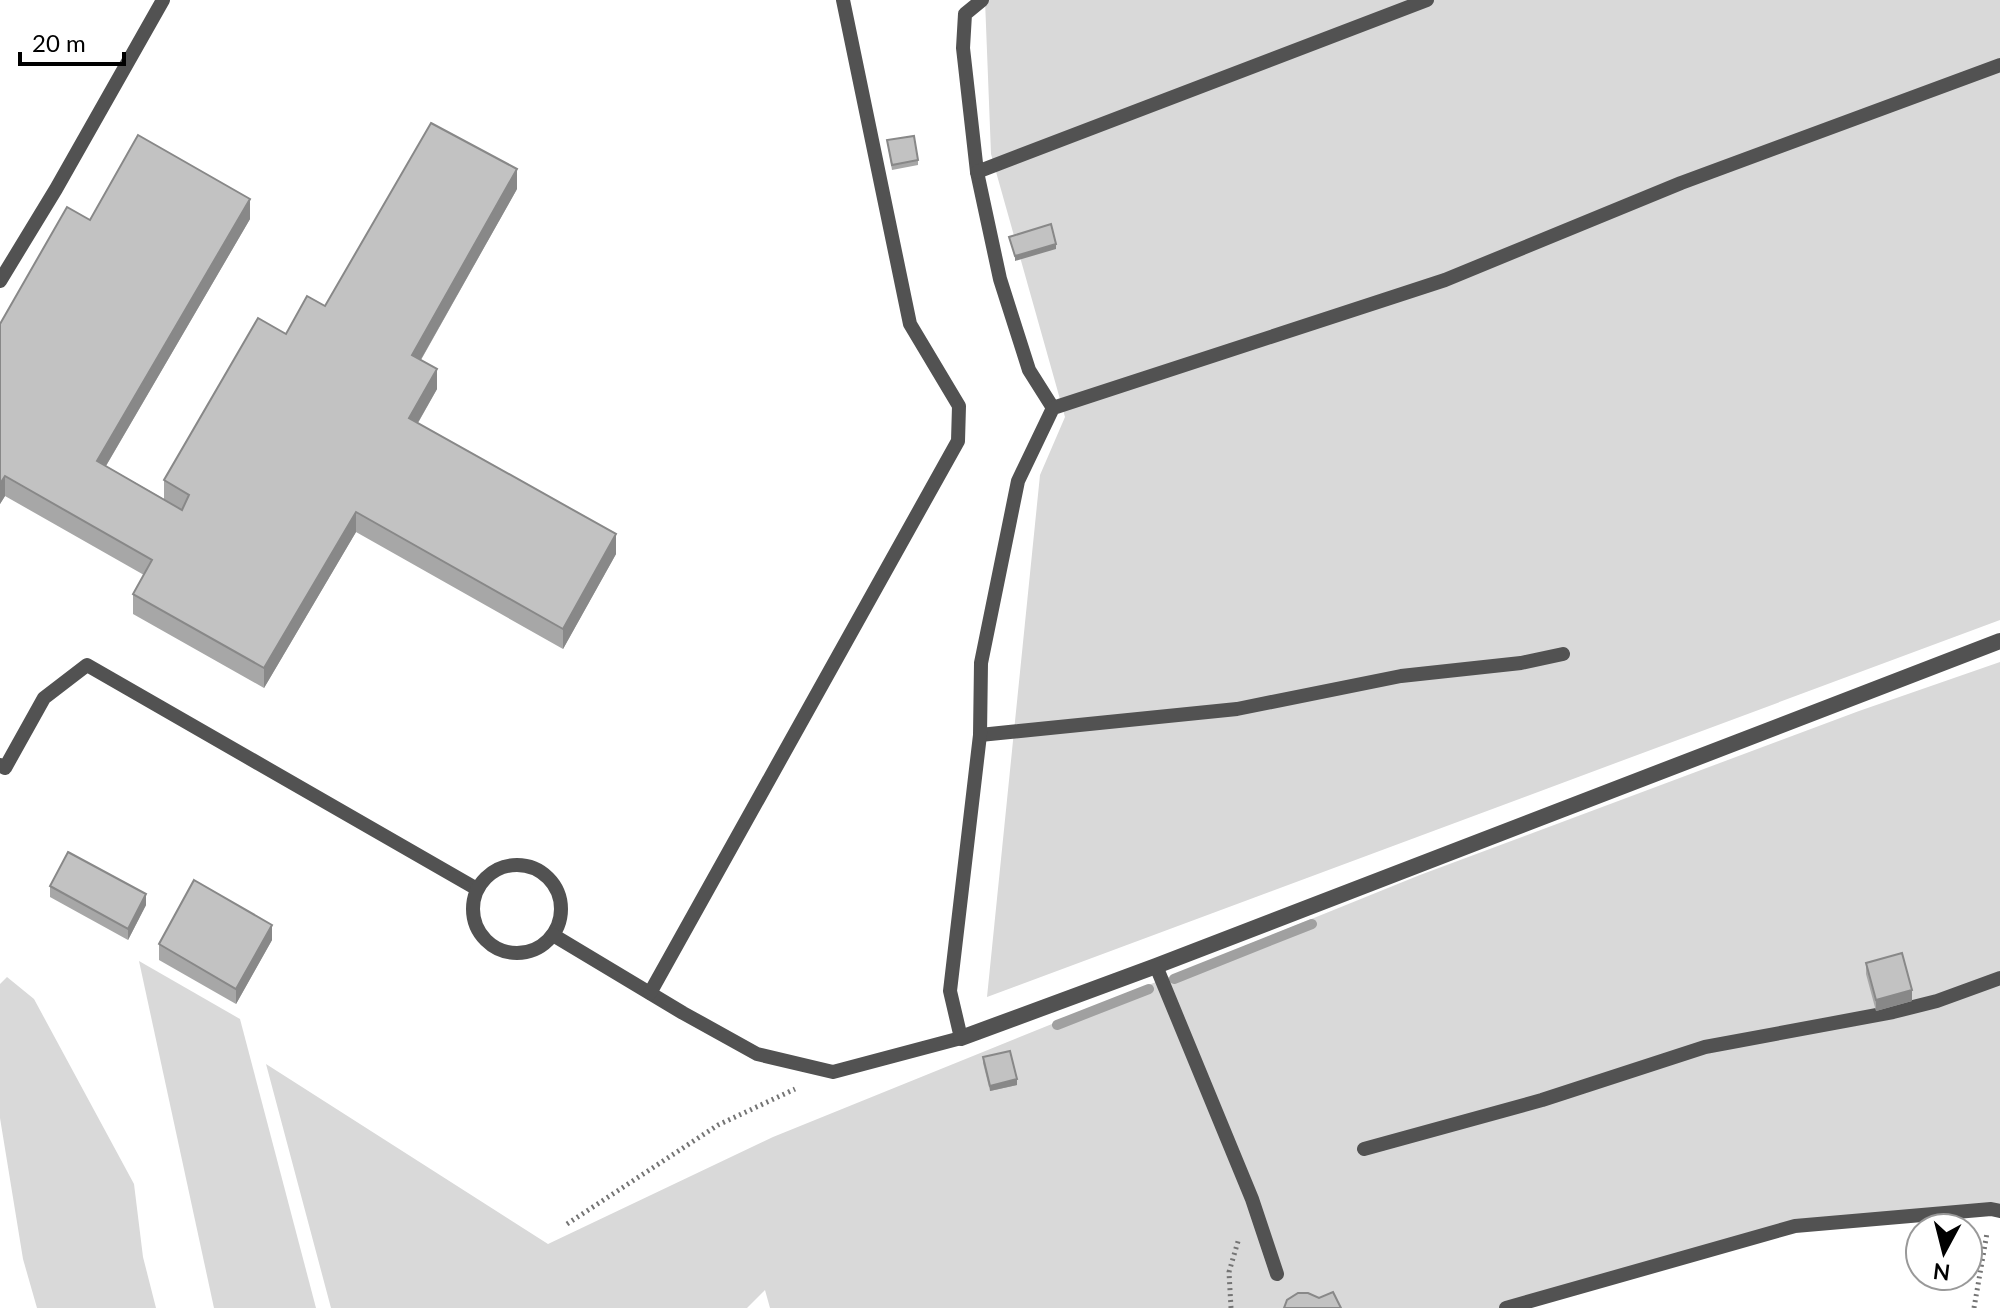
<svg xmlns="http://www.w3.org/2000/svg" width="2000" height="1308" font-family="Lato,sans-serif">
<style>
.green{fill:#d9d9d9}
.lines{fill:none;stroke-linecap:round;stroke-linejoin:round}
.stream{stroke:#a0a0a0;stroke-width:10}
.path{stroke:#747474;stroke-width:5;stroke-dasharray:2 4;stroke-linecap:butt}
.service{stroke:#525252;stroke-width:14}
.minor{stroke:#525252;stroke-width:16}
.wall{fill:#a7a7a7}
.shaded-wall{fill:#888}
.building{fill:#c2c2c2;stroke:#888;stroke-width:2}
</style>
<rect width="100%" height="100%" fill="#fff"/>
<g class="green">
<polygon points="985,0 2000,0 2000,620 987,997 1040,475 1065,417 991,154"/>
<polygon points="2000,662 2000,1207 1801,1226 1507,1308 770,1308 765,1290 747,1308 331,1308 266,1064 548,1244 773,1137 1420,875 1859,711"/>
<polygon points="139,961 240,1019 316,1308 214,1308"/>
<polygon points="7,977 34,999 134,1184 143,1257 156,1308 37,1308 23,1259 0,1118 0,984"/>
</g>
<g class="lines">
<g class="stream">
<polyline points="1174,979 1312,924"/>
<polyline points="1057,1025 1149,989"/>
</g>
<g class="path">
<polyline points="567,1224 718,1125 795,1089"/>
<polyline points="1231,1308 1229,1272 1239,1238"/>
<polyline points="1974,1308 1987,1233"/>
</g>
<g class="service">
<polyline points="982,0 965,14 963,48 977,172 1000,279 1029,370 1053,408"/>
<polyline points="977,172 1427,0"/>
<polyline points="0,281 56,189 163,0"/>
<polyline points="980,735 1237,709 1401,676 1521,663 1563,654"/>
<polyline points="0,765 5,768 44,698 87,665 477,889"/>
<circle cx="517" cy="909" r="44"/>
<polyline points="553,935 683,1013 757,1054 833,1072 961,1038 950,991 980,735 981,663 1018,481 1053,408 1445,280 1681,183 2000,65"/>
<polyline points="1156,966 1252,1199 1277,1274"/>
<polyline points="650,993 958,441 959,406 910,324 843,0"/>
<polyline points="1364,1149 1542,1100 1705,1047 1893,1012 1937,1001 2000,978"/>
<polyline points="1506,1308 1795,1226 1991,1209 2000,1211"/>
</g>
<polyline class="minor" points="961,1038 1156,966 2000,641"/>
</g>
<g class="wall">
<polygon points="887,140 918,160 918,165 892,170"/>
<polygon points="517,189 421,360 437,389 418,423 616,554 563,649 356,532 264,688 133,614 133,594 144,575 5,496 0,504 0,324 90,220 250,219 106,466 164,499 164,480 286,334 325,306"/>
<polygon points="50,886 146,905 128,940 50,897"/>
<polygon points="272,940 236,1004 159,960 159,944"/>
<polygon points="1866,963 1912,1001 1876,1011 1866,974"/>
<polygon points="983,1057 1017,1085 990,1091 983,1063"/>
</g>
<g class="shaded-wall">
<polygon points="517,169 517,189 412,375 412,355"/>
<polygon points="250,199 250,219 97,481 97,461"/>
<polygon points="1056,244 1056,249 1015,261 1015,256"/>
<polygon points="437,369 437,389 409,438 409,418"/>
<polygon points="5,476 5,496 0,504 0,484"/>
<polygon points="356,512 356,532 264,688 264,668"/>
<polygon points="616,534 616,554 563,649 563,629"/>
<polygon points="146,894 146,905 128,940 128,929"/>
<polygon points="272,925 272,940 236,1004 236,989"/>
<polygon points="1912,990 1912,1001 1876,1011 1876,1000"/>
<polygon points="1017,1079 1017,1085 990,1091 990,1086"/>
</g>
<g class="building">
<polygon points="431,123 517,169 412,355 437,369 409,418 616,534 563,629 356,512 264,668 133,594 152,560 5,476 0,484 0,324 67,207 90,220 138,135 250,199 97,461 182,510 189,495 164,480 258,318 286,334 307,296 325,306"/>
<polygon points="914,136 918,160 892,165 887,140"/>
<polygon points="1051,224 1056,244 1015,256 1009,237"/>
<polygon points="68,852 146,894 128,929 50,886"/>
<polygon points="194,880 272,925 236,989 159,944"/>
<polygon points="1902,953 1912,990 1876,1000 1866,963"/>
<polygon points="1010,1051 1017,1079 990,1086 983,1057"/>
<polygon points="1333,1292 1341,1308 1284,1308 1287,1300 1298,1293 1308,1293 1319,1298"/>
</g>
<g transform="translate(1944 1252) rotate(187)"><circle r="38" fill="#ffffff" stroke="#999999" stroke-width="2"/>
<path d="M0-6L14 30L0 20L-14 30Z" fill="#000000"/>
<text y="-12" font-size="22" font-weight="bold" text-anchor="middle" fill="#000000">N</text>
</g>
<path d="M20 52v12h104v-12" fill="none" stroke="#000000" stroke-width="4"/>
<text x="32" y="52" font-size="24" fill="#000000" stroke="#ffffff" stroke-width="6" paint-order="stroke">20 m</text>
</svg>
